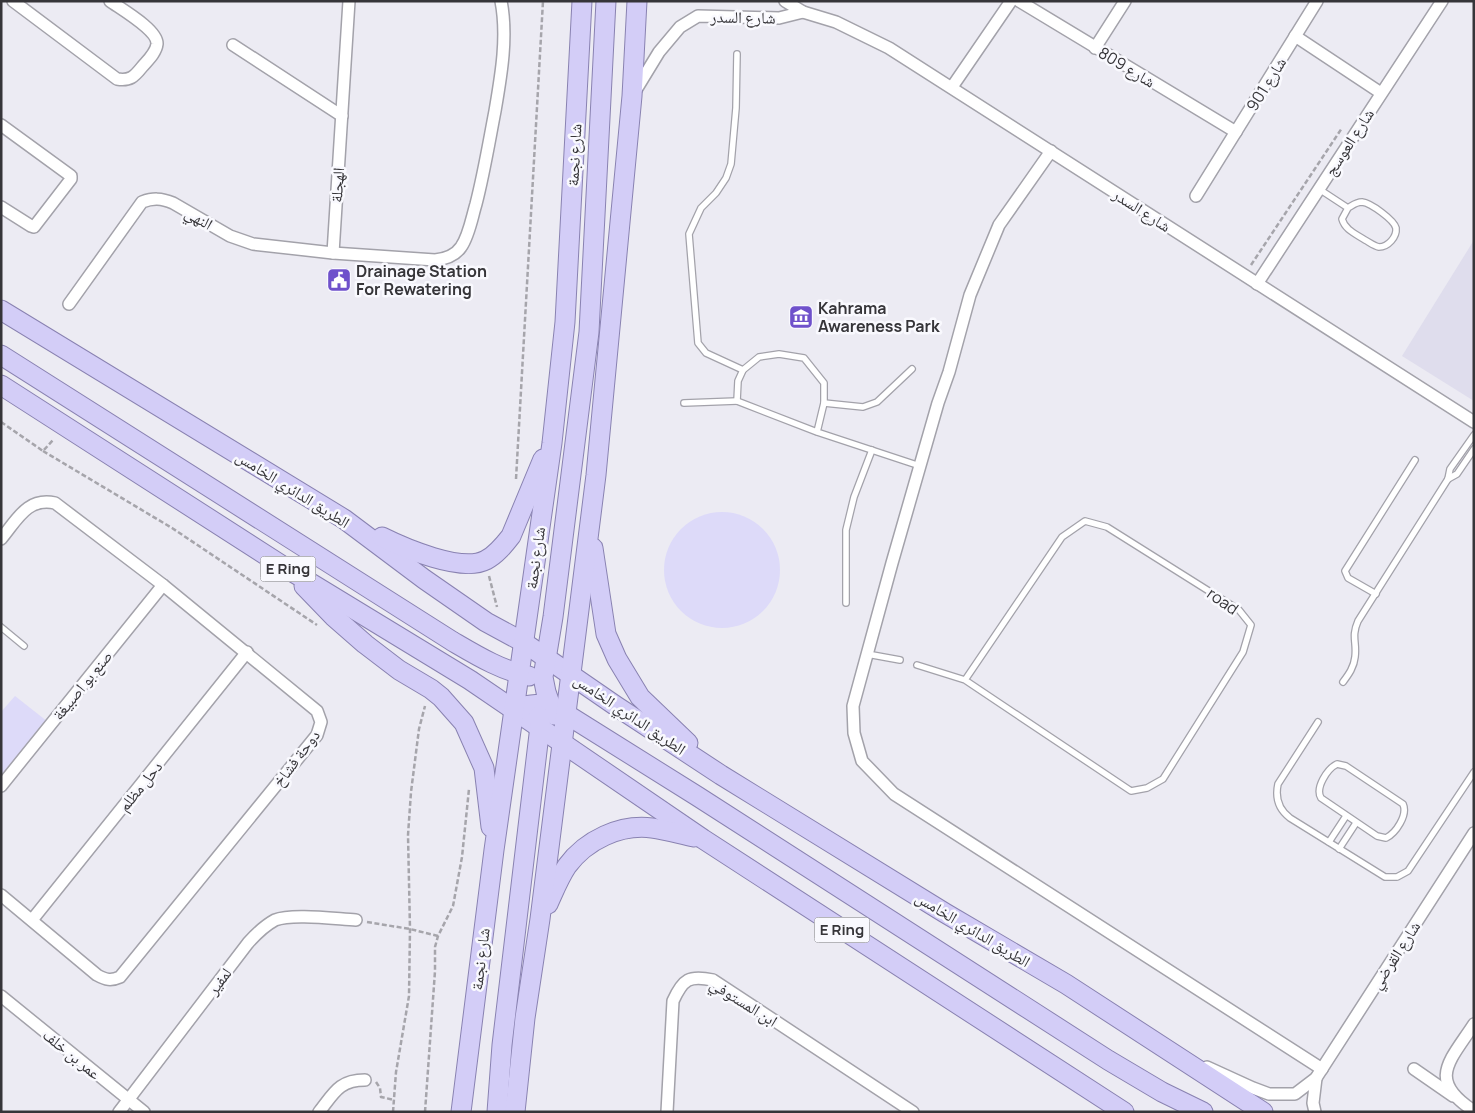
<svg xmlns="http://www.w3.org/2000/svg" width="1475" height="1113" font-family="Manrope,'Noto Naskh Arabic',sans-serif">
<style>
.built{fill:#dfdded}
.green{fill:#dddaf9}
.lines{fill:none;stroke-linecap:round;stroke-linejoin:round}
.lane-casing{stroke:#a3a2aa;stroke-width:8}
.street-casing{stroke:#a3a2aa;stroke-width:14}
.primary-casing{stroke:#8982b1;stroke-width:21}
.path{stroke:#a6a5ab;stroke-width:2.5;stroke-dasharray:5 2.5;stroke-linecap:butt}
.lane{stroke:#fff;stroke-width:5.5}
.street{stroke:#fff;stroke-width:11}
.primary{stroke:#d3cdf7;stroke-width:19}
.labels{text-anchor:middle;stroke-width:5;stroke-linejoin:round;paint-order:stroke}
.shield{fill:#f9f9fe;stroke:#707074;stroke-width:1}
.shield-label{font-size:15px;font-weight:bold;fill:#363539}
.street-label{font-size:16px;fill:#363539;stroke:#f9f9fe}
.poi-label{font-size:16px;font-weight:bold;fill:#363539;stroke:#f9f9fe;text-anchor:start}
</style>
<rect width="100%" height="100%" fill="#ecebf3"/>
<polygon class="built" points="1474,240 1474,401 1402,356"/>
<g class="green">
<circle cx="722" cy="570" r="58"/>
<polygon points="15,696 48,722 1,780 1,712"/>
</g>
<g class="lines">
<defs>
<g id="lane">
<polyline points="737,54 736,108 731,164 726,178 716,193 701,208 689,234 698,343 706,353 743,370"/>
<path d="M1319,189L1348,208L1342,219C1345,230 1356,234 1365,240C1369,242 1374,246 1379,247C1388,247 1397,237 1396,228C1394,220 1371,203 1362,202C1356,202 1353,205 1348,208"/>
<polyline points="684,403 737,401"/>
<polyline points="824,403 863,407 877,402 912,369"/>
<polyline points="817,432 824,403 824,383 804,358 779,354 759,357 743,370 738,381 737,401 817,432 920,466"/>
<polyline points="1448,479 1457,474 1474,449"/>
<polyline points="1376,594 1348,578 1345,571 1415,460"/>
<polyline points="846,603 846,530 854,497 872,450"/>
<polyline points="1,627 24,646"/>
<polyline points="867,654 900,660"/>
<polyline points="917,665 965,680 1131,791 1147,788 1163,779 1243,652 1251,625 1239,610 1107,527 1085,521 1062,537 965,680"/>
<path d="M1343,682C1349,674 1354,667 1355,657C1357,642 1351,637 1358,621L1448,479L1450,469L1474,435"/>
<path d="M1318,722L1278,784C1275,798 1278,809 1290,818L1385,877H1397L1408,871L1474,772"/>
<path d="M1337,764L1346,766L1403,804C1408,815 1396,833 1386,838L1377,836L1321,798C1315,788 1327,769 1337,764Z"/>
<polyline points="1329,842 1346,816"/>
<polyline points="1339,849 1356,823"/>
</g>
<g id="street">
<path d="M13,1L117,79C130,81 134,77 142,67C147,61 156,53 157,44C158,30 121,9 110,1"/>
<polyline points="785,1 803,12 836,22 889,48 1474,422"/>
<polyline points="1019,1 1236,132"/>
<polyline points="1295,36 1381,93"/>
<polyline points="233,45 342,116"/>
<polyline points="1095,48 1125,1"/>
<polyline points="952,87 1011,1"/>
<polyline points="634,93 659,52 680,27 698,16 779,18 803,12"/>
<polyline points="1,125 71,176 71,179 34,227 31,226 1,207"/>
<polyline points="1051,151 999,225 970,295 949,372 938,403 892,563 853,706 854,733 862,761 894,794 1322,1069"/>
<polyline points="1196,196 1317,1"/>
<polyline points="333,253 349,1"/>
<polyline points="1257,284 1442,1"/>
<path d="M69,304L142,202C153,198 161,198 173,203L230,236L253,244L333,253L435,260C445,259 455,256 461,247C469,236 472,217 476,204C484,173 489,142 495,111C501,76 508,37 501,1"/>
<path d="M1,539C17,520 27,497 55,503L163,585L317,711L321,722L317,735L120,977C111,981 106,980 97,975L1,895"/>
<polyline points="1,786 163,585"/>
<polyline points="32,920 247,652"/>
<polyline points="1,996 144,1112"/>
<path d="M1474,1024C1450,1061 1426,1080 1474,1111"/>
<polyline points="1207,1067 1253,1088 1269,1094 1295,1094 1316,1078 1474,833"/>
<polyline points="1414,1069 1453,1096"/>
<path d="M119,1112L248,943C256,934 264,926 275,920C292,913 336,919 356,920"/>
<path d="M319,1112C334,1093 339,1080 365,1080"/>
<path d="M667,1112L673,1001C683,979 689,975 713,980L913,1112"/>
<polyline points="1315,1112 1313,1103 1316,1078"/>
</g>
<g id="primary">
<polyline points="1,310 344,519 424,579 486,622 523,642 616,706 721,775 945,913 1066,984 1263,1112"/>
<path d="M1,355L452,641C476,655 502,671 529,676"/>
<polyline points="1,385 286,568 470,680 703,839 1124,1112"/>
<path d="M382,537C404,548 462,573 486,560C496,555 504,545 511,536L543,459"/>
<polyline points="593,548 606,634 617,659 640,697 688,743"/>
<polyline points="304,586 333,616 365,644 399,670 431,689 441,697 464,723 484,768 491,827"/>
<path d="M514,708C540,703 542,701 566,714L697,796L1108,1060L1162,1092L1203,1112"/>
<polyline points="554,715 546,692 543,677 553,617 589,332 606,1"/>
<path d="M548,904C554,891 559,878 567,866C586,840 620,824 652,828C666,830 680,834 694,837"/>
<polyline points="461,1112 494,850 552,443 565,322 582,1"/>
<polyline points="497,1112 502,1045 540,726 539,716"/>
<polyline points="515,1112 525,1018 540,919 596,475 632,96 637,1"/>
</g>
</defs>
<use href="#lane" class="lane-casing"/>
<use href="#street" class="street-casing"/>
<use href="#primary" class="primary-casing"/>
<g class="path">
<polyline points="1251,265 1342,128"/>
<polyline points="1,422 43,451 54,439"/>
<polyline points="43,451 172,528 317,625"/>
<polyline points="516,479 543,1"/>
<polyline points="489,576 497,607"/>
<polyline points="367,922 410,929 438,936"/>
<polyline points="376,1082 380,1088 381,1097 394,1100"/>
<polyline points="393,1112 396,1072 409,996 410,929 408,835 411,792 419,729 425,706"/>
<polyline points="425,1112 435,971 435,947 438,936 453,906 462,857 469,789"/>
</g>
<use href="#lane" class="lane"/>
<use href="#street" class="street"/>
<use href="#primary" class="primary"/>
</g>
<defs>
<symbol id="civic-square" viewBox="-11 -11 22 22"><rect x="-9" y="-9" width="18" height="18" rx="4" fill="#6f51cb" stroke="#f9f9fe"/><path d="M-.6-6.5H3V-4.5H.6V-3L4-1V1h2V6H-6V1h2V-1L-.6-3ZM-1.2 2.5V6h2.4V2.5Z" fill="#fff"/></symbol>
<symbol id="museum-square" viewBox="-11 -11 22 22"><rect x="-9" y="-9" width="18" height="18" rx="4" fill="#6f51cb" stroke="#f9f9fe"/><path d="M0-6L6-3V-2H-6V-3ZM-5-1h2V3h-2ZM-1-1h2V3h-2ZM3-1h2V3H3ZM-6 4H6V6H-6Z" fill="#fff"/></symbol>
</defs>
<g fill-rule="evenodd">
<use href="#civic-square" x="325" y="266" width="28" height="28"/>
<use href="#museum-square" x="787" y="303" width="28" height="28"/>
</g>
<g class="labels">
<g class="shield">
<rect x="260.5" y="556.5" width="55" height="25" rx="4"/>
<rect x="814.5" y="917.5" width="55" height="25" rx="4"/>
</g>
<g class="shield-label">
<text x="288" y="574">E Ring</text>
<text x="842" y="935">E Ring</text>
</g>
<g class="street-label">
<text transform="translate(743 17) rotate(1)" y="6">شارع السدر</text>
<text transform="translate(1127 67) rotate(31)" y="6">شارع 809</text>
<text transform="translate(1266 84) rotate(-58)" y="6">شارع 901</text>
<text transform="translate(1349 142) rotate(-57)" y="6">شارع العوسج</text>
<text transform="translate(574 155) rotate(-87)" y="6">شارع نجمة</text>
<text transform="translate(337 185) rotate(-86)" y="6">الهجلة</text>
<text transform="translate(1142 210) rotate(33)" y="6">شارع السدر</text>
<text transform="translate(199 218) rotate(30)" y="6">النهي</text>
<text transform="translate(293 489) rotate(32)" y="6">الطريق الدائري الخامس</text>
<text transform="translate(535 558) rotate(-82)" y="6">شارع نجمة</text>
<text transform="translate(1223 601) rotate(35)" y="6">road</text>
<text transform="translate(82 685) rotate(-51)" y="6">صنع بو اصبيغة</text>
<text transform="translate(630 714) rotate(34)" y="6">الطريق الدائري الخامس</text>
<text transform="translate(296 758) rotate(-53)" y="6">دوحة فشاخ</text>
<text transform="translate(140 786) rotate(-51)" y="6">دحل مظلم</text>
<text transform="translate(973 929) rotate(31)" y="6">الطريق الدائري الخامس</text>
<text transform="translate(1395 955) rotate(-57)" y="6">شارع القرضي</text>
<text transform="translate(480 959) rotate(-83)" y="6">شارع نجمة</text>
<text transform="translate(219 981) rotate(-53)" y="6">لمفير</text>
<text transform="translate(744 1002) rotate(32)" y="6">ابن المستوفي</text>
<text transform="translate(72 1054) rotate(39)" y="6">عمر بن خلف</text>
</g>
<g class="poi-label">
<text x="356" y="277">Drainage Station<tspan x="356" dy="18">For Rewatering</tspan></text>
<text x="818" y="314">Kahrama<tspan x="818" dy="18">Awareness Park</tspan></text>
</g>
</g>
<rect width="1475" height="1113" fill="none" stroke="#363539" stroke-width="5"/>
</svg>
